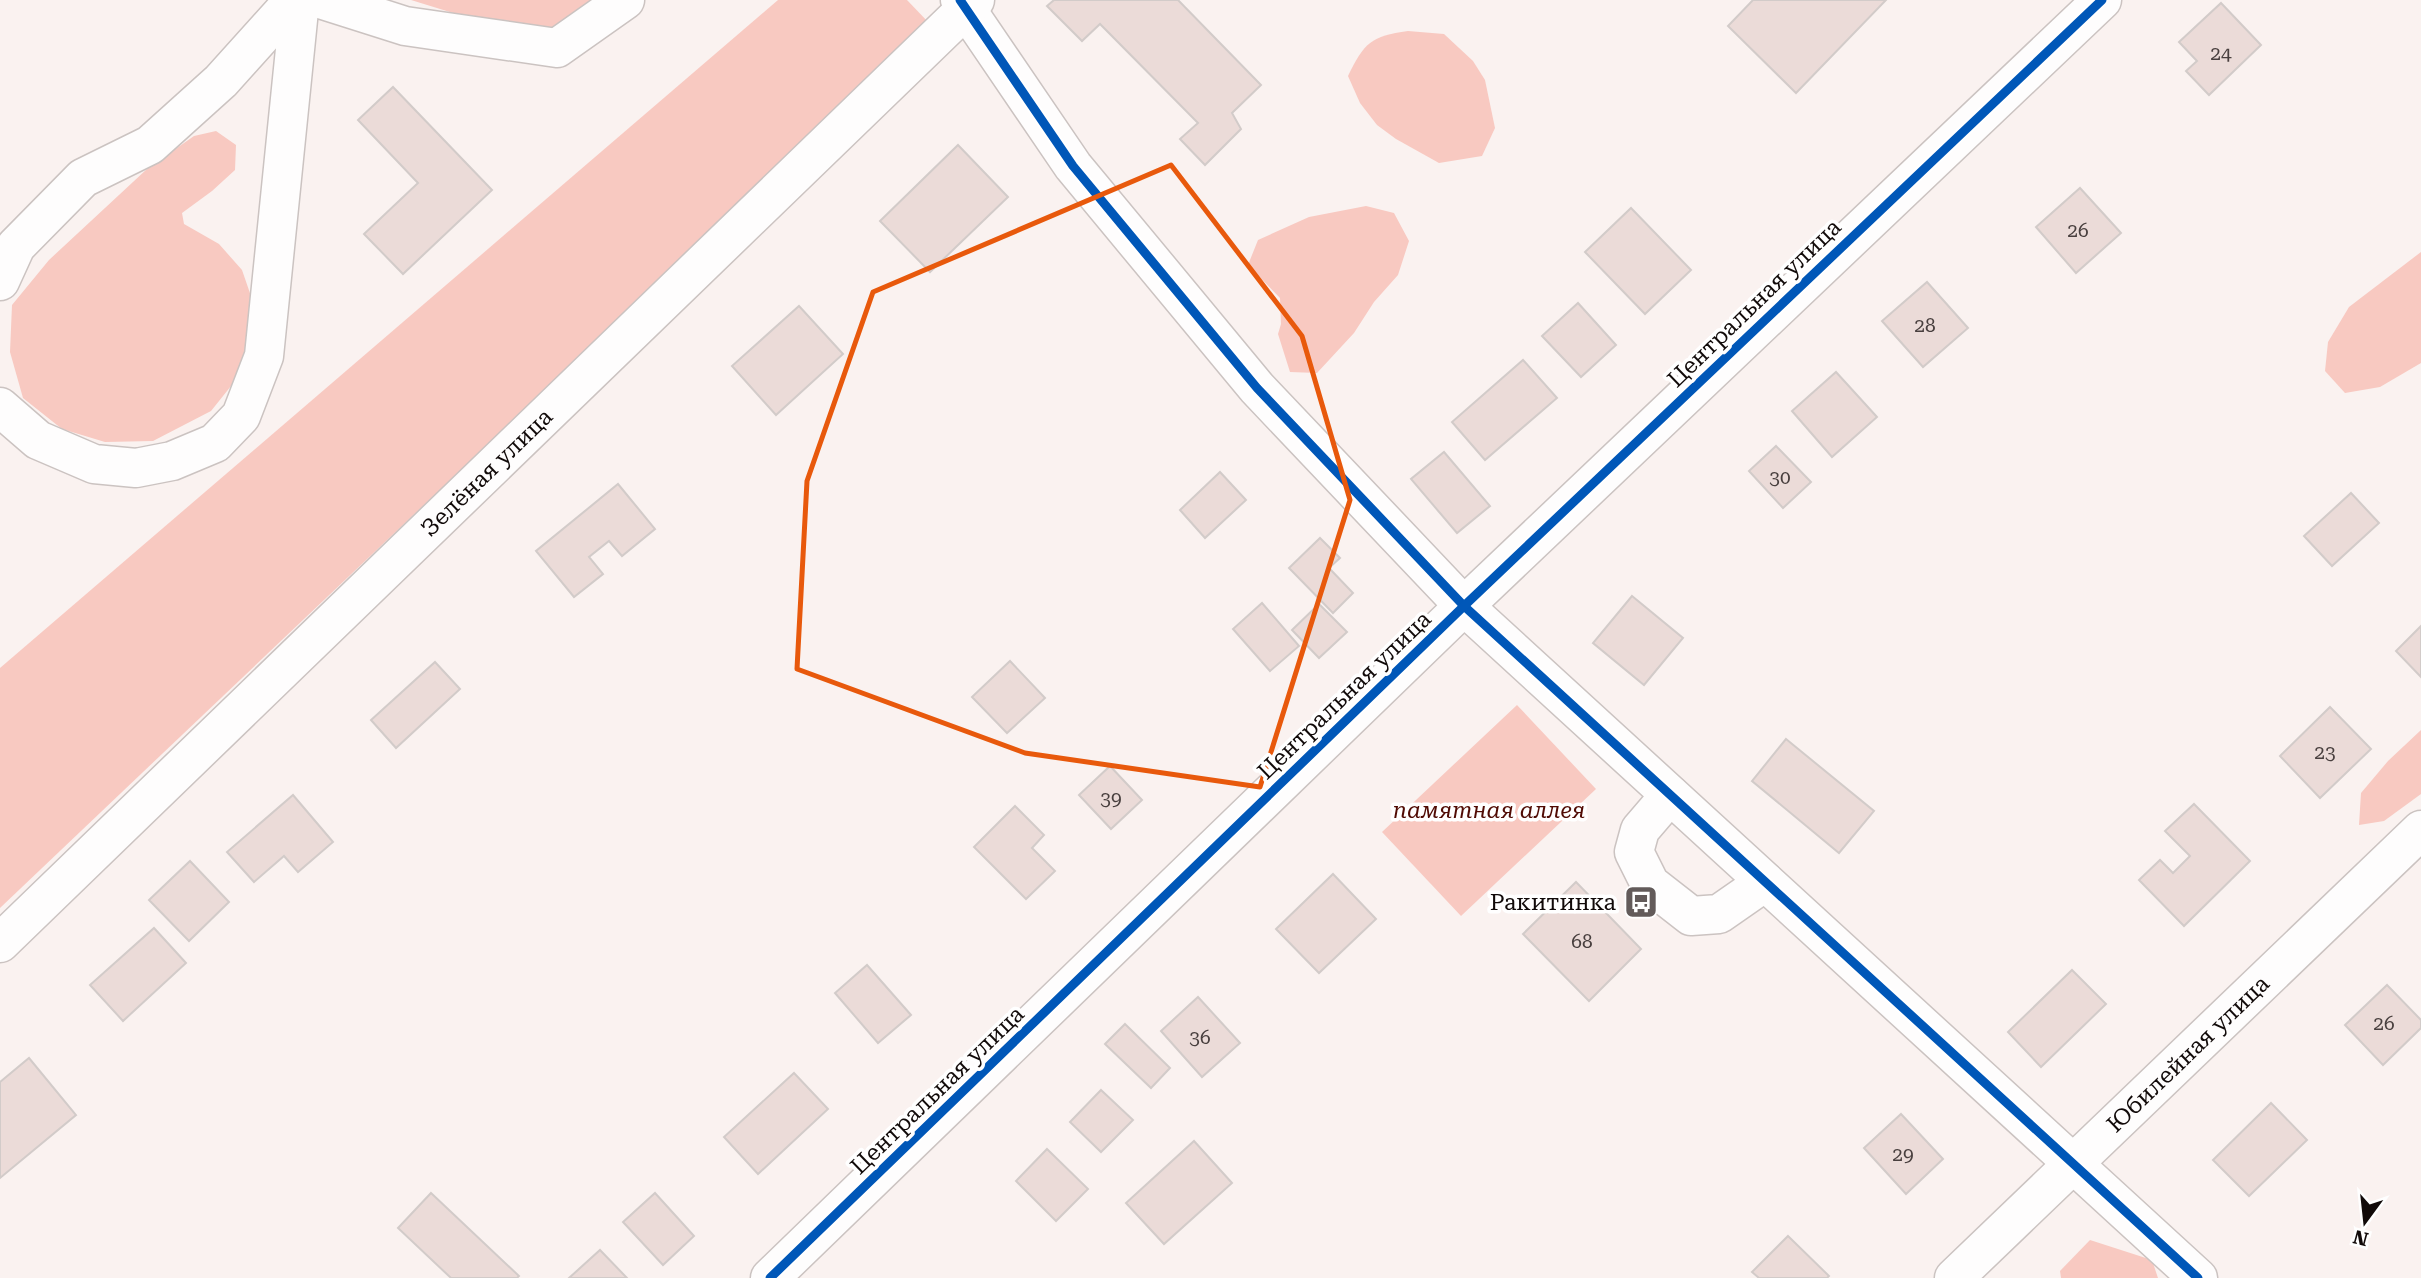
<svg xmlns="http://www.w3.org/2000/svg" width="2421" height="1278" font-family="'Roboto Serif',serif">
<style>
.green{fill:#f8c9c1}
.building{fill:#ebdbd8;stroke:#d2cbc9;stroke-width:2}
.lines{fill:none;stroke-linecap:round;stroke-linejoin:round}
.minor-casing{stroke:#cbc3c1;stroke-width:41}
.minor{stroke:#fefdfd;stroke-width:38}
.cycleway-casing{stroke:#fff;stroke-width:13}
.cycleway{stroke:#0057b8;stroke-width:9}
.marked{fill:none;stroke:#e8590c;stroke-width:5;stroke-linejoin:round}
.labels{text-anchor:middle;stroke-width:7;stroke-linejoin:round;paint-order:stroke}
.number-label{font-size:19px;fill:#483f3e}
.street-label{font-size:23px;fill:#110a09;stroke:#fff}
.park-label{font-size:23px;font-style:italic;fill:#500b04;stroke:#fff}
.poi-label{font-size:23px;fill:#110a09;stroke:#fff;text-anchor:end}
</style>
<rect width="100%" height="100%" fill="#faf2f0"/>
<g class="green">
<polygon points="411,0 605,0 557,33 466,17"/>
<polygon points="778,0 907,0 930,24 0,908 0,668"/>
<path d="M1408,31L1444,34L1473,61L1485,80L1495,128L1482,156L1439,163L1396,139L1377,125L1360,103L1348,76C1364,43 1371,36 1408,31Z"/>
<polygon points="216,131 236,145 235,170 212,191 182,213 184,224 219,244 242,270 252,299 243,371 211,411 153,441 105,442 62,429 23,398 10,352 12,305 49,260 147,169 194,136"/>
<polygon points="1366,206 1394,213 1409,241 1398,275 1374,302 1354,333 1317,373 1290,372 1278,334 1281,324 1280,298 1248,265 1258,240 1309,217"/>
<polygon points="2421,252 2421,363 2380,387 2345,393 2325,371 2328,342 2349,307"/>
<polygon points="1517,705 1596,789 1461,916 1382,832"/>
<polygon points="2421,730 2421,794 2384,821 2359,825 2361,793 2388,761"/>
<polygon points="2090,1240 2152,1260 2158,1278 2061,1278 2060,1271"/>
</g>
<g class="building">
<polygon points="1054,0 1178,0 1261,85 1232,113 1241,129 1205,165 1180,139 1198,123 1100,24 1082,41 1047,6"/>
<polygon points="1753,0 1886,0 1796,93 1728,26"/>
<polygon points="2221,3 2261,45 2209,95 2186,71 2197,61 2179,42"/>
<polygon points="393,87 492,190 403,274 364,234 418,183 358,120"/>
<polygon points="958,145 1008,197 930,272 880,221"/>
<polygon points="2080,188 2121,233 2076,273 2036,227"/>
<polygon points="1631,208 1691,270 1645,314 1585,252"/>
<polygon points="1927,282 1968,328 1923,367 1882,321"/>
<polygon points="1578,303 1616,345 1581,377 1542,336"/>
<polygon points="799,306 843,354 776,415 732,366"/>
<polygon points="1523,360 1557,398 1485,460 1452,422"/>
<polygon points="1836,372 1877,417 1832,457 1792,411"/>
<polygon points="1776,446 1811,482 1783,508 1749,471"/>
<polygon points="1444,452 1490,506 1457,533 1411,479"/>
<polygon points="1220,472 1246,500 1205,538 1180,510"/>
<polygon points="618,484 655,529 622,556 609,541 589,557 603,574 574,597 536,551"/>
<polygon points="2351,493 2379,523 2332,566 2304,536"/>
<polygon points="1320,538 1340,558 1329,568 1353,593 1333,613 1289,568"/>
<polygon points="1632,596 1683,638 1644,685 1593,643"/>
<polygon points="1262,603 1299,646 1270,671 1233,629"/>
<polygon points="1319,604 1347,632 1319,658 1292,630"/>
<polygon points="2421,626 2421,677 2396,651"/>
<polygon points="1010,661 1045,698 1007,733 972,697"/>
<polygon points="435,662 460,689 396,748 371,720"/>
<polygon points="2330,707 2371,749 2320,798 2280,756"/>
<polygon points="1786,739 1874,811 1839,853 1752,781"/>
<polygon points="1110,766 1142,800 1111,829 1079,795"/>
<polygon points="293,795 333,842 298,872 284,856 254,882 227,852"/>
<polygon points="2194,804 2250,861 2184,926 2139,880 2160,860 2173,873 2190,856 2165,831"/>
<polygon points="1015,806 1044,835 1032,848 1055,871 1026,899 974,847"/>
<polygon points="190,861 229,902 189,941 149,900"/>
<polygon points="1333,874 1376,919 1319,973 1276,929"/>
<polygon points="1576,882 1641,949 1589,1001 1523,934"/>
<polygon points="154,928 186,963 123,1021 90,985"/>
<polygon points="867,965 911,1015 878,1043 835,993"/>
<polygon points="2072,970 2106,1004 2041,1067 2008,1032"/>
<polygon points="2387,985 2421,1020 2421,1028 2383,1065 2345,1025"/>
<polygon points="1198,997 1240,1043 1202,1077 1161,1031"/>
<polygon points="1125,1024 1170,1068 1151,1088 1105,1044"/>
<polygon points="29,1058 76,1115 0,1178 0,1082"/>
<polygon points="794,1073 828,1109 758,1174 724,1137"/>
<polygon points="1101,1090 1133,1120 1101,1152 1070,1122"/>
<polygon points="2271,1103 2307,1140 2249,1196 2213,1160"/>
<polygon points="1901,1114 1943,1159 1906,1194 1864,1148"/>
<polygon points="1194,1141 1232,1183 1164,1244 1126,1203"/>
<polygon points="1047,1149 1088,1189 1056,1221 1016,1181"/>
<polygon points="431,1193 519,1276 517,1278 451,1278 398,1228"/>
<polygon points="655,1193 694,1236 663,1265 623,1222"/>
<polygon points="1788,1236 1829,1276 1827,1278 1759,1278 1752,1272"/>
<polygon points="600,1250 627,1278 569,1278"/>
</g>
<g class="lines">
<defs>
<g id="minor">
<polyline points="323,0 405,26 557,48 625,0"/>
<polyline points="960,0 1073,166 1257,388 1464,606 2198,1278"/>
<polyline points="0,281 16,246 83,178 150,145 221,81 294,0"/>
<polyline points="0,407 38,440 94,464 136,468 172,461 215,443 241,416 264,356 300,0"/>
<polyline points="1670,795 1640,830 1634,852 1650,884 1691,916 1719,914 1765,882"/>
<path id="s1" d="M0,943L975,0"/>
<polyline points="770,1278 1464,606 2102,0"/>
<path id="s2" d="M1954,1278L2421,830"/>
</g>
</defs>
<use href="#minor" class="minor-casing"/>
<use href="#minor" class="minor"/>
<defs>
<g id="cycleway">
<polyline points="960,0 1073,166 1257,388 1464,606 2198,1278"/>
<polyline points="770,1278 1464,606 2102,0"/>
</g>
</defs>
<use href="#cycleway" class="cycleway-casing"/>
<use href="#cycleway" class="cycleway"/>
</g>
<path class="marked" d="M1171,165L1302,336L1350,500L1260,787L1025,753L797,669L807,481L873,292Z"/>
<defs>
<symbol id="bus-square" viewBox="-11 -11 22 22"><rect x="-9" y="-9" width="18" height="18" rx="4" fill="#635b5a" stroke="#fff"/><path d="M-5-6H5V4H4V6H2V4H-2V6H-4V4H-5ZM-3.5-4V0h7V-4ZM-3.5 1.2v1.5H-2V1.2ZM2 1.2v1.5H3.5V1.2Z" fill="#fff"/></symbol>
</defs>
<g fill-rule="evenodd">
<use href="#bus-square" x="1622" y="883" width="38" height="38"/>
</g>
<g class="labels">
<g class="number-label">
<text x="2221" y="60">24</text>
<text x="2078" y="237">26</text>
<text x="1925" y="332">28</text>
<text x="1780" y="484">30</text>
<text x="2325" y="759">23</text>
<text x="1111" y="805">39</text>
<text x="1582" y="948">68</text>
<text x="2384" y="1030">26</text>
<text x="1200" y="1044">36</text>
<text x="1903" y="1161">29</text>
</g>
<g class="street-label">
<text transform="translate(1754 303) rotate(-44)" y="8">Центральная улица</text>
<text dy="8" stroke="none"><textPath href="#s1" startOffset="677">Зелёная улица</textPath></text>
<text transform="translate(1344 695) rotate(-44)" y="8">Центральная улица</text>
<text dy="8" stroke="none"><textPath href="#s2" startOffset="324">Юбилейная улица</textPath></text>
<text transform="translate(937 1090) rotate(-44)" y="8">Центральная улица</text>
</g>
<g class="park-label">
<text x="1489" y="818">памятная аллея</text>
</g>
<g class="poi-label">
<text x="1616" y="910">Ракитинка</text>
</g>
</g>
<g transform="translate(2365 1222) rotate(195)" stroke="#ffffff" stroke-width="5" paint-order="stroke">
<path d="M0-5L12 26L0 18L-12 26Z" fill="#110a09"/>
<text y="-10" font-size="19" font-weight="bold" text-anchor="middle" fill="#110a09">N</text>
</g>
</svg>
